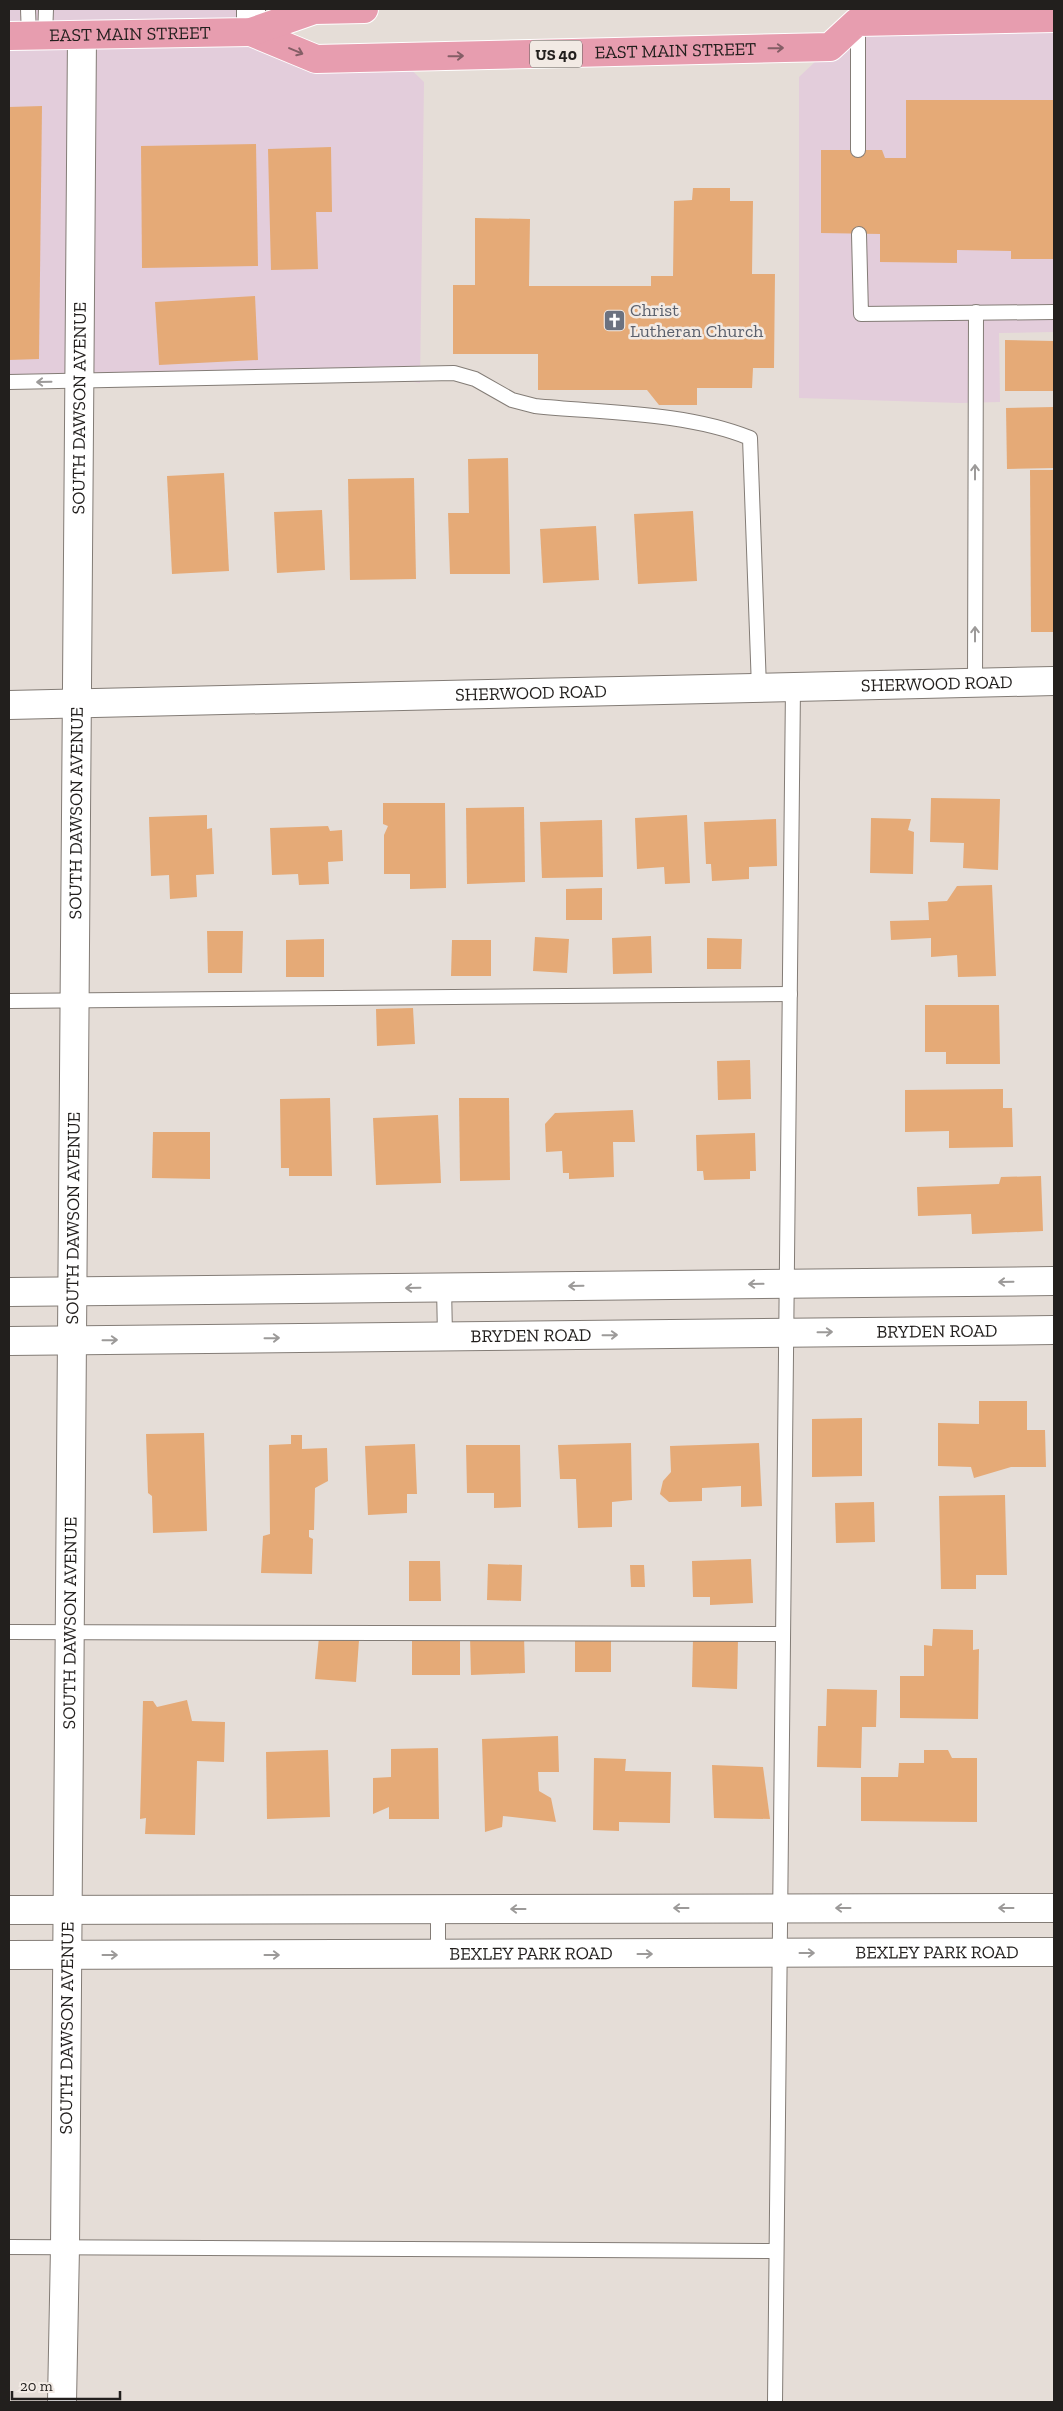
<svg xmlns="http://www.w3.org/2000/svg" width="1063" height="2411" font-family="'Zilla Slab',serif">
<style>
.commercial{fill:#e3cddb}
.building{fill:#e5aa77}
.lines{fill:none;stroke-linecap:round;stroke-linejoin:round}
.service-casing{stroke:#837c76;stroke-width:16}
.minor-casing{stroke:#837c76;stroke-width:30}
.primary-casing{stroke:#fff;stroke-width:30}
.service{stroke:#fff;stroke-width:14}
.minor{stroke:#fff;stroke-width:28}
.primary{stroke:#e79daf;stroke-width:28}
.oneway{stroke:#845e66}
.oneway2{stroke:#9c9a99}
.labels{text-anchor:middle;stroke-width:5;stroke-linejoin:round;paint-order:stroke}
.shield{fill:#f2eae4;stroke:#605c59;stroke-width:1}
.shield-label{font-size:16px;font-weight:bold;fill:#221f1d}
.street-label{font-size:18px;fill:#221f1d;stroke:#f2eae4}
.worship-label{font-size:18px;fill:#5b616d;stroke:#f2eae4;text-anchor:start}
</style>
<rect width="100%" height="100%" fill="#e5ddd7"/>
<g class="commercial">
<polygon points="9,9 251,9 316,59 398,57 424,82 420,383 367,374 9,382"/>
<polygon points="1054,18 1054,332 999,333 1000,402 960,403 799,398 799,77 857,22"/>
</g>
<g class="building">
<polygon points="906,100 1053,100 1053,259 1011,259 1011,251 957,250 957,263 880,262 880,234 821,233 821,150 882,150 885,158 906,158"/>
<polygon points="42,106 39,359 9,360 9,107"/>
<polygon points="256,144 258,266 142,268 141,146"/>
<polygon points="331,147 332,212 316,212 318,269 271,270 268,149"/>
<polygon points="693,188 730,188 730,201 753,201 752,274 775,274 774,368 753,368 752,388 697,388 697,405 659,405 647,390 538,390 538,354 453,354 453,285 475,285 475,218 530,219 529,286 651,286 651,276 673,276 674,201 692,200"/>
<polygon points="255,296 258,360 159,365 155,302"/>
<polygon points="1005,340 1054,341 1054,391 1005,391"/>
<polygon points="1054,407 1054,468 1007,469 1006,408"/>
<polygon points="508,458 510,574 450,574 448,513 469,513 468,459"/>
<polygon points="1030,470 1054,470 1054,632 1031,632"/>
<polygon points="224,473 229,571 172,574 167,476"/>
<polygon points="414,478 416,579 350,580 348,479"/>
<polygon points="322,510 325,570 277,573 274,512"/>
<polygon points="693,511 697,581 638,584 634,514"/>
<polygon points="596,526 599,580 543,583 540,529"/>
<polygon points="931,798 1000,799 998,870 963,868 964,843 930,842"/>
<polygon points="383,803 445,803 446,888 410,889 410,874 384,874 384,835 388,826 383,824"/>
<polygon points="524,807 525,882 467,884 466,808"/>
<polygon points="207,815 207,829 212,828 214,874 196,875 197,897 170,899 169,875 151,876 149,817"/>
<polygon points="687,815 690,883 665,884 664,867 637,869 635,818"/>
<polygon points="871,818 911,819 908,830 914,832 913,874 870,873"/>
<polygon points="776,819 777,866 749,867 749,879 712,881 711,864 706,864 704,822"/>
<polygon points="602,820 603,877 542,878 540,822"/>
<polygon points="328,826 330,831 342,830 343,861 328,862 329,884 299,885 298,874 272,875 270,828"/>
<polygon points="992,885 996,976 958,977 957,955 931,957 931,938 891,940 890,921 929,920 928,902 947,901 957,886"/>
<polygon points="602,888 602,920 566,920 566,889"/>
<polygon points="207,931 243,931 242,973 208,973"/>
<polygon points="651,936 652,973 613,974 612,938"/>
<polygon points="535,937 569,939 567,973 533,971"/>
<polygon points="707,938 742,939 741,969 707,969"/>
<polygon points="324,939 324,977 286,977 286,940"/>
<polygon points="452,940 491,940 491,976 451,976"/>
<polygon points="925,1005 999,1005 1000,1064 946,1064 946,1052 925,1052"/>
<polygon points="413,1008 415,1044 377,1046 376,1009"/>
<polygon points="750,1060 751,1099 718,1100 717,1061"/>
<polygon points="1003,1089 1003,1108 1012,1108 1013,1147 949,1148 949,1131 905,1132 905,1090"/>
<polygon points="330,1098 332,1176 289,1176 289,1168 281,1168 280,1099"/>
<polygon points="459,1098 509,1098 510,1180 460,1181"/>
<polygon points="633,1110 635,1142 613,1142 614,1177 569,1179 569,1173 563,1173 562,1151 546,1152 545,1124 555,1113"/>
<polygon points="438,1115 441,1183 376,1185 373,1118"/>
<polygon points="153,1132 210,1132 210,1179 152,1178"/>
<polygon points="755,1133 756,1171 750,1171 750,1179 704,1180 703,1171 697,1171 696,1135"/>
<polygon points="1041,1176 1043,1231 972,1234 971,1214 918,1216 917,1187 999,1184 1001,1177"/>
<polygon points="979,1401 1027,1401 1027,1430 1045,1430 1046,1467 1011,1467 974,1478 971,1467 938,1466 938,1423 979,1424"/>
<polygon points="862,1418 862,1476 812,1477 812,1419"/>
<polygon points="204,1433 207,1531 153,1533 152,1496 148,1493 146,1434"/>
<polygon points="291,1435 302,1435 302,1449 327,1448 328,1481 315,1488 314,1530 309,1530 309,1537 313,1539 312,1574 261,1573 263,1536 270,1534 269,1445 291,1444"/>
<polygon points="631,1443 632,1500 612,1502 612,1527 578,1528 576,1479 560,1479 558,1445"/>
<polygon points="759,1443 762,1506 741,1507 741,1486 702,1488 702,1501 669,1502 660,1494 663,1481 671,1472 670,1446"/>
<polygon points="415,1444 417,1494 407,1494 407,1513 368,1515 365,1446"/>
<polygon points="466,1445 520,1445 521,1507 494,1508 494,1493 467,1493"/>
<polygon points="1005,1495 1007,1575 976,1575 976,1589 941,1589 939,1496"/>
<polygon points="874,1502 875,1542 836,1543 835,1503"/>
<polygon points="751,1559 753,1603 710,1605 710,1597 693,1597 692,1561"/>
<polygon points="409,1561 440,1561 441,1601 409,1601"/>
<polygon points="488,1564 522,1565 521,1601 487,1600"/>
<polygon points="630,1565 644,1565 645,1587 631,1587"/>
<polygon points="933,1629 973,1630 973,1650 979,1649 978,1719 900,1718 900,1676 924,1676 924,1645 932,1646"/>
<rect x="412" y="1636" width="48" height="39"/>
<polygon points="524,1636 525,1673 471,1675 470,1637"/>
<polygon points="319,1637 359,1640 356,1682 315,1679"/>
<rect x="575" y="1638" width="36" height="34"/>
<polygon points="693,1638 738,1639 737,1689 692,1687"/>
<polygon points="827,1689 877,1690 876,1727 862,1727 861,1768 817,1767 818,1726 826,1726"/>
<polygon points="187,1700 192,1721 225,1722 224,1762 197,1761 195,1835 145,1834 146,1818 140,1819 143,1701 153,1701 157,1707"/>
<polygon points="558,1736 559,1772 538,1772 539,1791 551,1798 556,1822 503,1816 502,1827 485,1832 482,1739"/>
<polygon points="438,1748 439,1819 389,1819 389,1807 373,1814 373,1778 391,1777 391,1749"/>
<polygon points="328,1750 330,1817 267,1819 266,1752"/>
<polygon points="924,1750 948,1750 952,1758 977,1758 977,1822 861,1821 861,1777 898,1777 899,1763 924,1763"/>
<polygon points="594,1758 626,1759 625,1771 671,1772 670,1823 619,1822 619,1831 593,1830"/>
<polygon points="712,1765 763,1767 770,1819 714,1818"/>
</g>
<g class="lines">
<defs>
<g id="service">
<polyline points="28,9 29,36"/>
<polyline points="858,23 858,150"/>
<polyline points="45,36 46,9"/>
<polyline points="859,234 861,314 1054,312"/>
<path d="M9,382L454,373L475,379L512,400L535,406C604,413 686,412 750,438L759,688"/>
<polyline points="975,683 976,312"/>
<polyline points="9,1001 790,994"/>
<polyline points="444,1287 445,1336"/>
<polyline points="9,1632 783,1634"/>
<polyline points="438,1909 438,1954"/>
<polyline points="9,2247 776,2251"/>
<polyline points="775,2402 793,687"/>
</g>
<g id="minor">
<polyline points="251,32 251,9"/>
<path id="s1" d="M9,705L1054,681"/>
<polyline points="9,1292 1054,1281"/>
<path id="s2" d="M9,1341L1054,1330"/>
<polyline points="9,1910 1054,1908"/>
<path id="s3" d="M9,1955L1054,1952"/>
<path id="s4" d="M62,2402L65,2247L82,35"/>
</g>
<g id="primary">
<path id="s5" d="M251,32L316,59L830,47L857,22L1054,18"/>
<path id="s6" d="M9,36L251,32L314,10L364,9"/>
</g>
</defs>
<use href="#service" class="service-casing"/>
<use href="#minor" class="minor-casing"/>
<use href="#primary" class="primary-casing"/>
<use href="#service" class="service"/>
<use href="#minor" class="minor"/>
<use href="#primary" class="primary"/>
</g>
<defs><path id="oneway-shaft" d="M-6 0H5M1.5-3L5.5 0L1.5 3" fill="none" stroke-width="1.6" stroke-linecap="round" stroke-linejoin="round" transform="scale(1.25)"/></defs>
<g class="oneway">
<use href="#oneway-shaft" transform="translate(776 48) rotate(-1)"/>
<use href="#oneway-shaft" transform="translate(296 51) rotate(23)"/>
<use href="#oneway-shaft" transform="translate(456 56) rotate(-1)"/>
</g>
<g class="oneway2">
<use href="#oneway-shaft" transform="translate(44 382) rotate(179)"/>
<use href="#oneway-shaft" transform="translate(975 472) rotate(-90)"/>
<use href="#oneway-shaft" transform="translate(975 634) rotate(-90)"/>
<use href="#oneway-shaft" transform="translate(1006 1282) rotate(179)"/>
<use href="#oneway-shaft" transform="translate(756 1284) rotate(179)"/>
<use href="#oneway-shaft" transform="translate(576 1286) rotate(179)"/>
<use href="#oneway-shaft" transform="translate(413 1288) rotate(179)"/>
<use href="#oneway-shaft" transform="translate(825 1332) rotate(-1)"/>
<use href="#oneway-shaft" transform="translate(610 1335) rotate(-1)"/>
<use href="#oneway-shaft" transform="translate(272 1338) rotate(-1)"/>
<use href="#oneway-shaft" transform="translate(110 1340) rotate(-1)"/>
<use href="#oneway-shaft" transform="translate(681 1908) rotate(180)"/>
<use href="#oneway-shaft" transform="translate(843 1908) rotate(-180)"/>
<use href="#oneway-shaft" transform="translate(1006 1908) rotate(-180)"/>
<use href="#oneway-shaft" transform="translate(518 1909) rotate(180)"/>
<use href="#oneway-shaft" transform="translate(807 1953)"/>
<use href="#oneway-shaft" transform="translate(645 1954)"/>
<use href="#oneway-shaft" transform="translate(110 1955)"/>
<use href="#oneway-shaft" transform="translate(272 1955)"/>
</g>
<defs>
<symbol id="church-square" viewBox="-11 -11 22 22"><rect x="-9" y="-9" width="18" height="18" rx="4" fill="#6b7280" stroke="#f2eae4"/><path d="M-1.2-6h2.4v3.5h3.3v2.4h-3.3V6h-2.4V-.1h-3.3v-2.4h3.3Z" fill="#fff"/></symbol>
</defs>
<g fill-rule="evenodd">
<use href="#church-square" x="602" y="308" width="25" height="25"/>
</g>
<g class="labels">
<rect class="shield" x="530" y="40.5" width="52" height="27" rx="4"/>
<g class="shield-label">
<text x="556" y="60">US 40</text>
</g>
<g class="street-label">
<text dy="6" stroke="none"><textPath href="#s6" startOffset="121">EAST MAIN STREET</textPath></text>
<text dy="6" stroke="none"><textPath href="#s5" startOffset="430">EAST MAIN STREET</textPath></text>
<text dy="6" stroke="none"><textPath href="#s4" startOffset="1994">SOUTH DAWSON AVENUE</textPath></text>
<text dy="6" stroke="none"><textPath href="#s1" startOffset="928">SHERWOOD ROAD</textPath></text>
<text dy="6" stroke="none"><textPath href="#s1" startOffset="522">SHERWOOD ROAD</textPath></text>
<text dy="6" stroke="none"><textPath href="#s4" startOffset="1589">SOUTH DAWSON AVENUE</textPath></text>
<text dy="6" stroke="none"><textPath href="#s4" startOffset="1184">SOUTH DAWSON AVENUE</textPath></text>
<text dy="6" stroke="none"><textPath href="#s2" startOffset="928">BRYDEN ROAD</textPath></text>
<text dy="6" stroke="none"><textPath href="#s2" startOffset="522">BRYDEN ROAD</textPath></text>
<text dy="6" stroke="none"><textPath href="#s4" startOffset="779">SOUTH DAWSON AVENUE</textPath></text>
<text dy="6" stroke="none"><textPath href="#s3" startOffset="928">BEXLEY PARK ROAD</textPath></text>
<text dy="6" stroke="none"><textPath href="#s3" startOffset="522">BEXLEY PARK ROAD</textPath></text>
<text dy="6" stroke="none"><textPath href="#s4" startOffset="374">SOUTH DAWSON AVENUE</textPath></text>
</g>
<g class="worship-label">
<text x="630" y="316">Christ<tspan x="630" dy="21">Lutheran Church</tspan></text>
</g>
</g>
<rect width="1063" height="2411" fill="none" stroke="#221f1d" stroke-width="20"/>
<path d="M12 2391v8h108v-8" fill="none" stroke="#221f1d" stroke-width="2.5"/>
<text x="20" y="2391" font-size="15" fill="#221f1d" stroke="#f2eae4" stroke-width="4" paint-order="stroke">20 m</text>
</svg>
